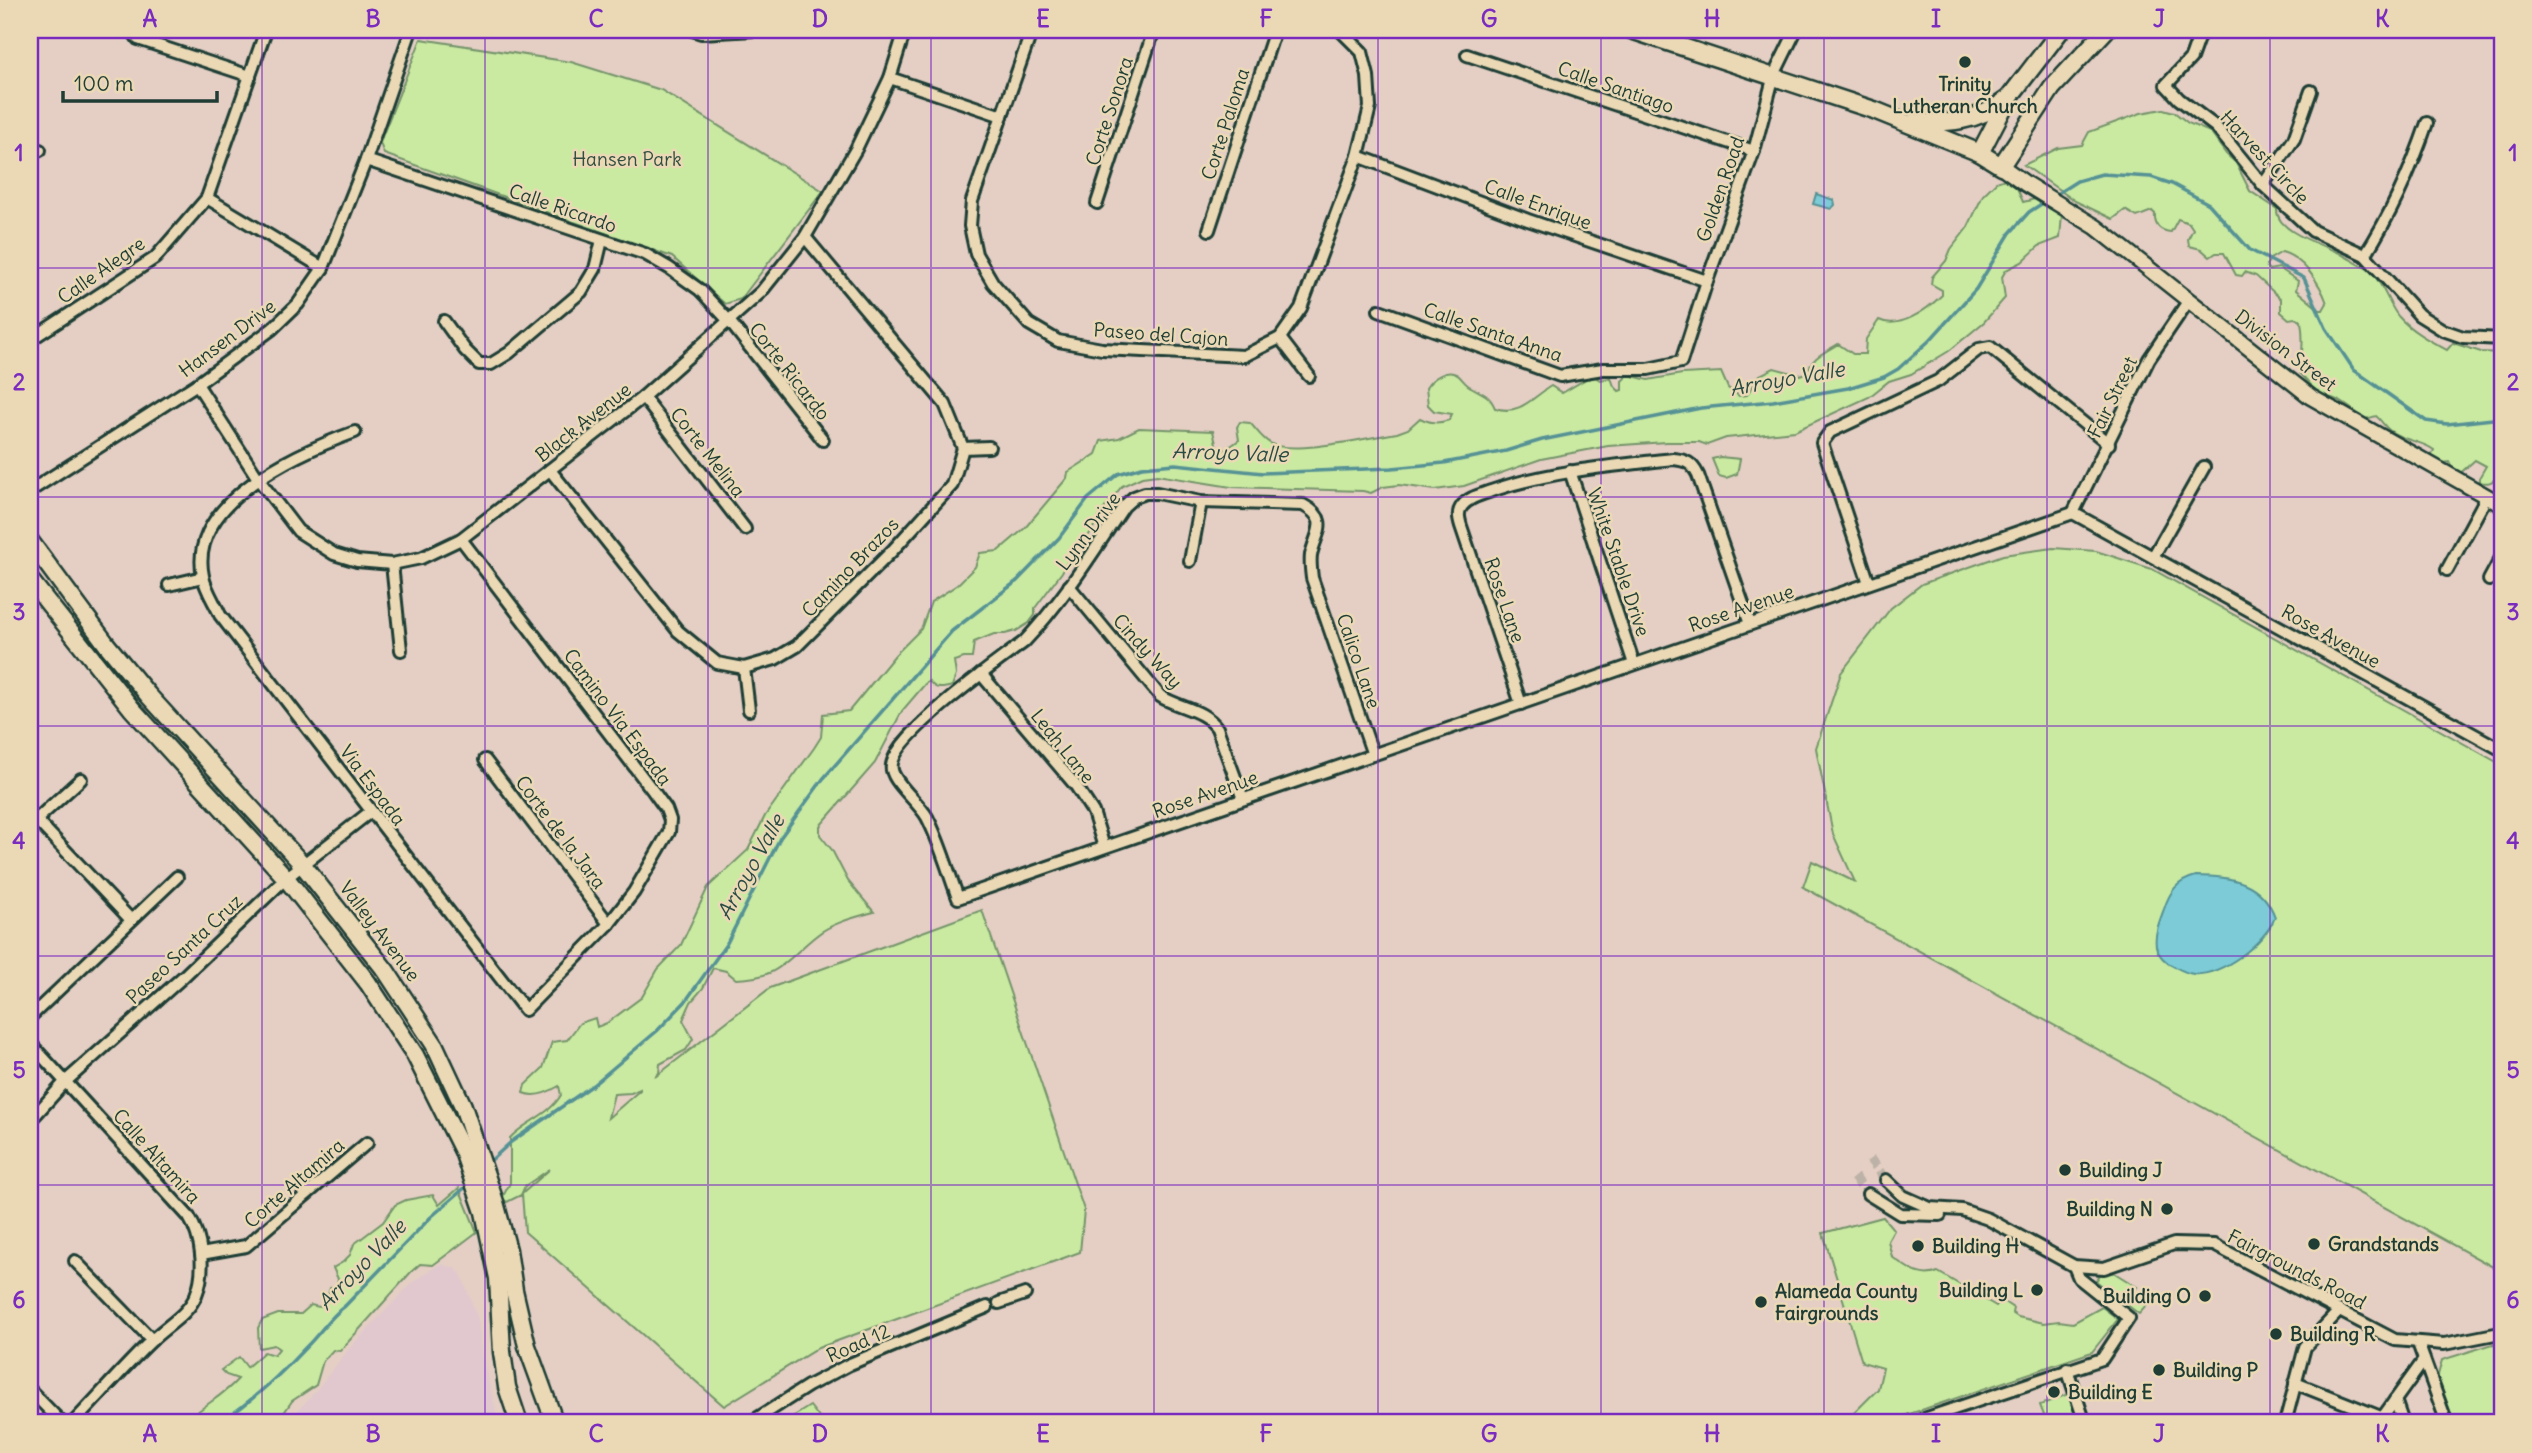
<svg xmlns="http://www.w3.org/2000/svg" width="2532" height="1453" font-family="Delius,sans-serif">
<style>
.built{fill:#e0c8ce}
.green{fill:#caeaa2;stroke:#74946b;stroke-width:2;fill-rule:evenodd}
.water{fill:#7bcbd6;stroke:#569295;stroke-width:2}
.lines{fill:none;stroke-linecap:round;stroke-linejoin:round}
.stream{stroke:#569295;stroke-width:3.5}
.minor-tunnel{stroke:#bdb2a7;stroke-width:10;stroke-dasharray:10 5;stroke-linecap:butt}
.minor-casing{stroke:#1f3d34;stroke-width:16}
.tertiary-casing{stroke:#1f3d34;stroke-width:19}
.secondary-casing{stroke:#1f3d34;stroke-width:21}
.minor{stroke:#ebd9b6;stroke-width:10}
.tertiary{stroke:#ebd9b6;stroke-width:14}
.secondary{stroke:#ebd9b6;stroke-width:16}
.grid{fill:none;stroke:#7b2cbf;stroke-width:2;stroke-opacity:0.55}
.poi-dot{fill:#1f3d34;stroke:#ebd9b6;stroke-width:2.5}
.labels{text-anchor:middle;stroke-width:5;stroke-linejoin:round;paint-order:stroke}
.poi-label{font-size:19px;font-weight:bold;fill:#1f3d34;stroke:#ebd9b6;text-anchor:start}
.street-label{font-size:19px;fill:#1f3d34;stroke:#ebd9b6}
.park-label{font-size:19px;fill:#304e3f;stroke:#ebd9b6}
.water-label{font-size:21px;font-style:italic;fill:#284b44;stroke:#ebd9b6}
.neatline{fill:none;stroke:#7b2cbf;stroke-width:2.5}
.grid-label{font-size:23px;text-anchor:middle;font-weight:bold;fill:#7b2cbf}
</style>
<rect width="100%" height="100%" fill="#e5cfc4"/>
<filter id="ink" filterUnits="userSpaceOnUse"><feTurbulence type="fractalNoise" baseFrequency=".0143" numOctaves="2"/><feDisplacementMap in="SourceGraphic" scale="14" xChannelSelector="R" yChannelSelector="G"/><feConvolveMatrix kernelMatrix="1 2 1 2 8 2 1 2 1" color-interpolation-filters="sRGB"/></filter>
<g filter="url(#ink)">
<polygon class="built" points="440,1264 455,1268 461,1274 478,1319 484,1363 499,1423 285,1423 309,1399 353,1344 413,1282"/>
<g class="green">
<polygon points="421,39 571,62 661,90 823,191 741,299 725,304 672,257 384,154 380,143 382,137"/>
<path d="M2163,109L2174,112L2188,123L2210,132L2226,154L2236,163L2250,191L2277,209C2275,232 2324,245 2341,254C2349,258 2356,263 2364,267C2382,277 2386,301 2398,316C2411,331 2430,341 2447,350L2453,343L2481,352L2502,353V460L2494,467L2498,476C2492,483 2488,484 2479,482V478L2486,466L2475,460L2456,477L2449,462L2443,463L2442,470L2429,462L2434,450C2422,441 2405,441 2392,432C2386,429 2382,421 2376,416L2366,419C2353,412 2342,399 2328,397L2325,404L2310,390L2311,385L2300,373C2302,354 2304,340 2301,321L2295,318L2289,319L2281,312V299L2256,276L2245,272L2242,276L2236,275L2224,253H2216L2210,257L2201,249L2189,246L2188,239L2193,229L2189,223L2178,219L2171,232C2160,231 2154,226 2155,214L2152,211L2137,217L2125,210L2113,219L2075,201L2024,165L2058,148L2082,145L2089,132L2141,113ZM2282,252C2303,258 2320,283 2327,303L2323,310H2320L2296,290L2298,281L2279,268L2269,270L2266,266L2270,259Z"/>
<path d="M2008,178L2015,183L2023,202L2039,198L2062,214L2060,238L2039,246L2022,262L2006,270L2002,277L2005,298L1984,322L1949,351L1911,374L1889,381L1869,397L1795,431L1726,438L1707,445L1699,442H1666L1608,446L1541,459L1464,486L1435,490L1399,485L1383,487L1371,493L1363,491L1231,487L1157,475L1142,477L1122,486L1104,509L1089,535L1072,553L1062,572L1035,608V615L1029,623L1016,631L1005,634H994L974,642L972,658H964L954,661L956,675L952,686C942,689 935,690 929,681L925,684L902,711L875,763L820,826V835L832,850L848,881L874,912C856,917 832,923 817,935C785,960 781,978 736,979L726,971L713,968L703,988L691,1002L683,1020L693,1039L686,1050L660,1064L659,1073L655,1077L770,988L982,910L1084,1210L1080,1252L818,1348L724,1406L525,1232L522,1194L550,1169L525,1186L521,1195L507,1202L502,1198L510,1183V1138C525,1121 549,1116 561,1095L559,1086C549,1092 535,1098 523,1093L525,1085L543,1068L552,1042L567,1040L580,1023L595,1018L597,1027L607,1023L642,997L658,969L681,945L708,887L748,850L765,816L814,748L821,737L823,714L849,711L895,655L921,629L931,602L957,585L975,567L980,553L998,551L1025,528L1067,478L1068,472L1096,454L1101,441L1119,438L1139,428L1213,431L1217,448L1225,450L1239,440L1237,427L1240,422L1250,423C1256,429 1262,439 1270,443C1290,456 1371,437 1397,433L1408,429L1420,418C1430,423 1438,424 1449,420L1452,414L1434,411L1428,405L1426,388C1432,378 1448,367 1459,376C1463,380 1466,385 1471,387C1483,394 1489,394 1495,408C1520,416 1533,397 1551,386L1562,393L1586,379L1595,377L1600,380L1611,378L1614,386L1619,391L1622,390V381L1628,375L1648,380L1682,374L1721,372L1728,388L1739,396L1747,395L1758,376L1774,368L1800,375L1808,372C1811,357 1826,352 1838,344L1853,354H1865L1866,339L1879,320C1899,330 1927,310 1942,295V290L1931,284L1932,277L1946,261L1951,249L1968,227L1983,195L1996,182ZM640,1089V1090L608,1118L614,1094L631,1093Z"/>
<polygon points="1720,457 1740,459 1737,474 1726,478 1719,476 1712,459"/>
<polygon points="2053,548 2096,551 2152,569 2502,765 2502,1272 1803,887 1812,861 1855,882 1833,834 1816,748 1841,673 1891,608 1922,584 2003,555"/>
<path d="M459,1188L477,1232L433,1265L420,1264L411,1272L340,1351L333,1350L323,1361L316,1385L292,1401L277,1423H189V1419C205,1404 223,1396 238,1379L226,1375L221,1370L239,1357L247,1367L264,1352L274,1355L279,1349L274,1345L259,1348L258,1328L262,1320L278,1314H301L311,1305L319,1307L326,1303L330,1288L337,1286L338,1279L333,1268L343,1262L350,1255L354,1244L383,1222L395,1205L406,1200L433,1195L439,1205Z"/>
<path d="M1883,1217L1894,1230L1888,1241L1892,1257C1907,1267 1920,1280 1938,1272L1996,1306L2001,1300L2013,1308L2012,1313L2018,1317L2044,1323L2059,1321L2073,1323L2102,1307L2118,1319L2092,1352L1883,1423H1857L1852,1415L1878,1389L1883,1368L1862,1362L1823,1233Z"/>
<polygon points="2113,1272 2137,1287 2134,1291 2150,1302 2139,1314 2096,1281 2101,1273"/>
<polygon points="2493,1344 2502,1348 2502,1423 2454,1423 2437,1379 2442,1360"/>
<polygon points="2068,1394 2079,1422 2047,1423 2040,1405"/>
<polygon points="810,1406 821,1420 816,1423 783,1423"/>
</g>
<g class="water">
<polygon points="1816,194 1834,200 1835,205 1831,209 1813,204"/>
<path d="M2196,876C2230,876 2262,881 2275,917C2266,942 2221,977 2194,974C2187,974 2179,969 2173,966C2166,963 2158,955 2156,946C2154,934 2160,920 2164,909C2170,891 2177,881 2196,876Z"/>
</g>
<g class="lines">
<g class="stream">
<polyline points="2052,197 2077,181 2102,174 2151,177 2172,184 2209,204 2250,250 2304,278 2326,328 2354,370 2426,421 2447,424 2502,418"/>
<polyline points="487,1164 511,1142 593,1085 657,1031 685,1002 727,943 780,838 823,779 952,631 1017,581 1059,538 1088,499 1118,474 1142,467 1175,464 1263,473 1392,468 1444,463 1506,451 1542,440 1701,408 1773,401 1848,388 1884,377 1898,369 1930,340 1976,289 2010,233 2029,212 2046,201"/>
<path d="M219,1423C252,1402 280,1375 307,1346C320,1333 330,1317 345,1306L431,1217L468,1185"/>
</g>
<g class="minor-tunnel">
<polyline points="1870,1159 1886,1180"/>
<polyline points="1854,1177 1868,1194"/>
</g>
<defs>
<g id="minor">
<polyline points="132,30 138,39 250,76"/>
<polyline points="692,30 701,33 755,30"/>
<polyline points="1032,30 972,201 970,226 976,254 993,283 1029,324 1058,341 1102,349 1244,356 1280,338 1301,308 1358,156 1370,107 1368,76 1362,52 1340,30"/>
<polyline points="2201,30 2191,58 2166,85 2179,99 2216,127 2263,185 2313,231 2365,255 2419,315 2443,330 2463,337 2502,339"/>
<polyline points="1467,55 1754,151"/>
<polyline points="890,78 1002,116"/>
<polyline points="30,154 40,150"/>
<polyline points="1358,156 1528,220 1707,281"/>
<polyline points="366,160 645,254 669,268 700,290 730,322 823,440"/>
<polyline points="2263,185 2294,139 2311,91"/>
<polyline points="207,198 323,268"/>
<polyline points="1097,203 1154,30"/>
<polyline points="1209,230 1275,30"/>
<path d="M2365,255C2392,213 2411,170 2427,123"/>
<polyline points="1379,310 1560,376 1603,369 1648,369 1681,362 1707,281 1754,151 1774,75 1796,30"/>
<polyline points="444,321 465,350 479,364 491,364 509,353 581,292 595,269 602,240"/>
<polyline points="1280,338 1309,376"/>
<polyline points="30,340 155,258 207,198 266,30"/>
<polyline points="197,384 259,480 298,531 334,554 357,561 392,564 421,558 461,539 643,397 761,292 805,237 856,149 890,78 905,30"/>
<polyline points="643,397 745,529"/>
<path d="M355,432C299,452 187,502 203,576C205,589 215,603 220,615L525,1010L609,924L634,892L669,832L670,820L666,809L653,791L461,539"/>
<polyline points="963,448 989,447"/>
<polyline points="550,470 678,631 717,663 744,668 775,659 797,646 893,550 952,485 963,448 945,404 805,237"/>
<polyline points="1570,471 1634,664"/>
<polyline points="30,491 197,384 272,329 298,304 323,268 366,160 411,30"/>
<polyline points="2073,513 2149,359 2189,300"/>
<polyline points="2153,557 2204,467"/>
<polyline points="1190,561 1201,502"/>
<polyline points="392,564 401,650"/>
<polyline points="2447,570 2487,496"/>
<polyline points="2489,580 2502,556"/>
<polyline points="1869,583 1822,443 1830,432 1938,381 1979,349 1990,347 2109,444"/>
<polyline points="169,585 203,577"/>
<path d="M1069,586L1160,696C1178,708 1204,709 1217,728L1243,799"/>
<polyline points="744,668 749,710"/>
<polyline points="981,674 1076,786 1093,812 1104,847"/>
<path d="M1521,704L1461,526C1459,519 1457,512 1462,506C1469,497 1481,495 1491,491C1550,471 1611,466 1673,459C1686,460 1692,463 1698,475L1750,624"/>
<path d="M1373,755L1312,578C1311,570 1310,562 1311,555C1316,532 1331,520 1303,505L1201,502L1157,493H1145L1134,497L1124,506C1093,552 1063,601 1024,642C1000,660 885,741 892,770C895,784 919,803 927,817C940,842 948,871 958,898C1330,770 1701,641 2073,513L2502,750"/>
<polyline points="485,760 609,924"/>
<polyline points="30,813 131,920"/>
<polyline points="36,820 81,779"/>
<polyline points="30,1017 177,877"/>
<path d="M30,1043L189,1217C202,1238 206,1271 196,1295C188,1315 166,1326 151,1341C124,1367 99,1396 73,1423"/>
<polyline points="30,1121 65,1082 184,976 286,878 370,812"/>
<polyline points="1886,1180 1903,1196 1930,1208 1962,1210 1988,1219 2074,1266 2104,1268 2174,1244 2214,1245 2395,1340 2444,1344 2495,1334 2502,1337"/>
<polyline points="1868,1194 1900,1214 1940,1215"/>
<polyline points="201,1254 246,1246 367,1143"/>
<polyline points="75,1261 152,1340"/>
<polyline points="999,1303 1025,1294"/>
<polyline points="2418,1343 2447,1423"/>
<polyline points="2067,1369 2085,1423"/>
<polyline points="2295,1383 2383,1418"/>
<polyline points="30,1390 62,1423"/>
<polyline points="2395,1400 2403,1423"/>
<polyline points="1921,1420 2102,1359 2129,1318 2079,1278 2074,1266"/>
<polyline points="2380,1421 2424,1360"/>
<polyline points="750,1423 808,1386 850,1364 987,1307"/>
<polyline points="2285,1423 2305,1347 2339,1311"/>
</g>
<polyline id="tertiary" points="2001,166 2026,184 2096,227 2311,397 2502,505"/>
<g id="secondary">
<polyline points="1631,30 1874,110 1980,153 2001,166 2052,88 2106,30"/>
<path d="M1914,122C1948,124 1978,122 2006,100"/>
<polyline points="1980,153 2008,99 2061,30"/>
<polyline points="30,541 107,645 148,695 303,865 386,971 434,1044 463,1106 495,1202 508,1250 514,1290 527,1346 555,1423"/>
<polyline points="30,580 132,709 286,878 368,983 415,1055 463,1151 484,1212 498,1278 502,1352 507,1387 519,1423"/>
</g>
</defs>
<use href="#minor" class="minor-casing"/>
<use href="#tertiary" class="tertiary-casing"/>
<use href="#secondary" class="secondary-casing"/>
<use href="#minor" class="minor"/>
<use href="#tertiary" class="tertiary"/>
<use href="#secondary" class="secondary"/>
</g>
</g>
<path class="grid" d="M262,30V1423M485,30V1423M708,30V1423M931,30V1423M1154,30V1423M1378,30V1423M1601,30V1423M1824,30V1423M2047,30V1423M2270,30V1423M30,268H2502M30,497H2502M30,726H2502M30,956H2502M30,1185H2502"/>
<g class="poi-dot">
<circle cx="1965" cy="62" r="7"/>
<circle cx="2065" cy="1170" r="7"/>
<circle cx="2167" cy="1209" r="7"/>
<circle cx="2314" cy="1244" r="7"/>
<circle cx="1918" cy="1246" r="7"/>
<circle cx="2037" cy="1290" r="7"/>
<circle cx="2205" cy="1296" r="7"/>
<circle cx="1761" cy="1302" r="7"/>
<circle cx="2276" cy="1334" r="7"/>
<circle cx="2159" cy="1370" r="7"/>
<circle cx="2054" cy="1392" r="7"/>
</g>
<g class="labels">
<g class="poi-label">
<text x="1965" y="91" text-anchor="middle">Trinity<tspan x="1965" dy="22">Lutheran Church</tspan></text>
<text x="2079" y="1177">Building J</text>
<text x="2153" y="1216" text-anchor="end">Building N</text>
<text x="2328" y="1251">Grandstands</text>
<text x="1932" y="1253">Building H</text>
<text x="2023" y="1297" text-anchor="end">Building L</text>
<text x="1775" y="1298">Alameda County<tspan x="1775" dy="22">Fairgrounds</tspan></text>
<text x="2191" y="1303" text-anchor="end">Building O</text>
<text x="2290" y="1341">Building R</text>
<text x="2173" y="1377">Building P</text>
<text x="2068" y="1399">Building E</text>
</g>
<g class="street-label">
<text transform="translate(1616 87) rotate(19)" y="7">Calle Santiago</text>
<text transform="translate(1109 111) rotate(-72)" y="7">Corte Sonora</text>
<text transform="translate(1225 124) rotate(-72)" y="7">Corte Paloma</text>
<text transform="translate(2265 157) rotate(47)" y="7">Harvest Circle</text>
<text transform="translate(1720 189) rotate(-71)" y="7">Golden Road</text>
<text transform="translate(1538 204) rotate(20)" y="7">Calle Enrique</text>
<text transform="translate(563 208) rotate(19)" y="7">Calle Ricardo</text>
<text transform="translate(101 270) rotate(-35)" y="7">Calle Alegre</text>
<text transform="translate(1493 332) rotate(19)" y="7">Calle Santa Anna</text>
<text transform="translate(1161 334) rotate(4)" y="7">Paseo del Cajon</text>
<text transform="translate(227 338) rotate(-37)" y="7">Hansen Drive</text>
<text transform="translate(2286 350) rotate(37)" y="7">Division Street</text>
<text transform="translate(790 371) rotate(52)" y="7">Corte Ricardo</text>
<text transform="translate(2112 397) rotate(-64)" y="7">Fair Street</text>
<text transform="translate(583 422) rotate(-38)" y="7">Black Avenue</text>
<text transform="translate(708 452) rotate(52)" y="7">Corte Melina</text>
<text transform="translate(1088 531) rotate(-53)" y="7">Lynn Drive</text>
<text transform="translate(1619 562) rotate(71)" y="7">White Stable Drive</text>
<text transform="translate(850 567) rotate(-46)" y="7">Camino Brazos</text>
<text transform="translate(1505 600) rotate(71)" y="7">Rose Lane</text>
<text transform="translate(1741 608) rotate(-19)" y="7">Rose Avenue</text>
<text transform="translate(2331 636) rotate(29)" y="7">Rose Avenue</text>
<text transform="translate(1148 651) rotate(48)" y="7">Cindy Way</text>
<text transform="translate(1359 661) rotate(71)" y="7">Calico Lane</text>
<text transform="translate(618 717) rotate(53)" y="7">Camino Via Espada</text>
<text transform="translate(1063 746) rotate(51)" y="7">Leah Lane</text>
<text transform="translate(373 785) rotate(53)" y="7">Via Espada</text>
<text transform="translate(1205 794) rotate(-19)" y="7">Rose Avenue</text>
<text transform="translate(561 832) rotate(53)" y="7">Corte de la Jara</text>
<text transform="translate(380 931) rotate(53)" y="7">Valley Avenue</text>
<text transform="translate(184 949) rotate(-43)" y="7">Paseo Santa Cruz</text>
<text transform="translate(157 1156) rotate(48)" y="7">Calle Altamira</text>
<text transform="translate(294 1183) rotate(-41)" y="7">Corte Altamira</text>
<text transform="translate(2297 1269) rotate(27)" y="7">Fairgrounds Road</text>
<text transform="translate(858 1343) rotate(-24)" y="7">Road 12</text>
</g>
<g class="park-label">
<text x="627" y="166">Hansen Park</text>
</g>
<g class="water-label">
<text transform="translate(1787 379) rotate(-10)" y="7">Arroyo Valle</text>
<text transform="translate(1230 453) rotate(2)" y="7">Arroyo Valle</text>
<text transform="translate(751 867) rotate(-61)" y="7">Arroyo Valle</text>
<text transform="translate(362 1265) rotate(-46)" y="7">Arroyo Valle</text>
</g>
</g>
<rect width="2532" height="1453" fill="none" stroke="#ebd9b6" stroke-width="77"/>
<path d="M63 91v10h154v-10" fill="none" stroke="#1f3d34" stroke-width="3.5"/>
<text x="74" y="91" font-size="21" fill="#1f3d34" stroke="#ebd9b6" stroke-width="5" paint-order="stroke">100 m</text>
<rect x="38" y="38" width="2456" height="1376" class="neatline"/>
<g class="grid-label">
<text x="150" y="27">A</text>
<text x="373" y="27">B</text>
<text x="596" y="27">C</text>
<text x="820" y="27">D</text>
<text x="1043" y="27">E</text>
<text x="1266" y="27">F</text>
<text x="1489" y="27">G</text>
<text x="1712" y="27">H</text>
<text x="1936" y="27">I</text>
<text x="2159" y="27">J</text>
<text x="2382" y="27">K</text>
<text x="19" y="161">1</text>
<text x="2513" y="161">1</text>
<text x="19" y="390">2</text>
<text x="2513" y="390">2</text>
<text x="19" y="620">3</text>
<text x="2513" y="620">3</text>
<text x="19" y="849">4</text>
<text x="2513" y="849">4</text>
<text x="19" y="1078">5</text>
<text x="2513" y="1078">5</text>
<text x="19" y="1308">6</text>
<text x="2513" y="1308">6</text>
<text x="150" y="1442">A</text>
<text x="373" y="1442">B</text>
<text x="596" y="1442">C</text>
<text x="820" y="1442">D</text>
<text x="1043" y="1442">E</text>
<text x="1266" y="1442">F</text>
<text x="1489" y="1442">G</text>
<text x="1712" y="1442">H</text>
<text x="1936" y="1442">I</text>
<text x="2159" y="1442">J</text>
<text x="2382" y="1442">K</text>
</g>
</svg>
